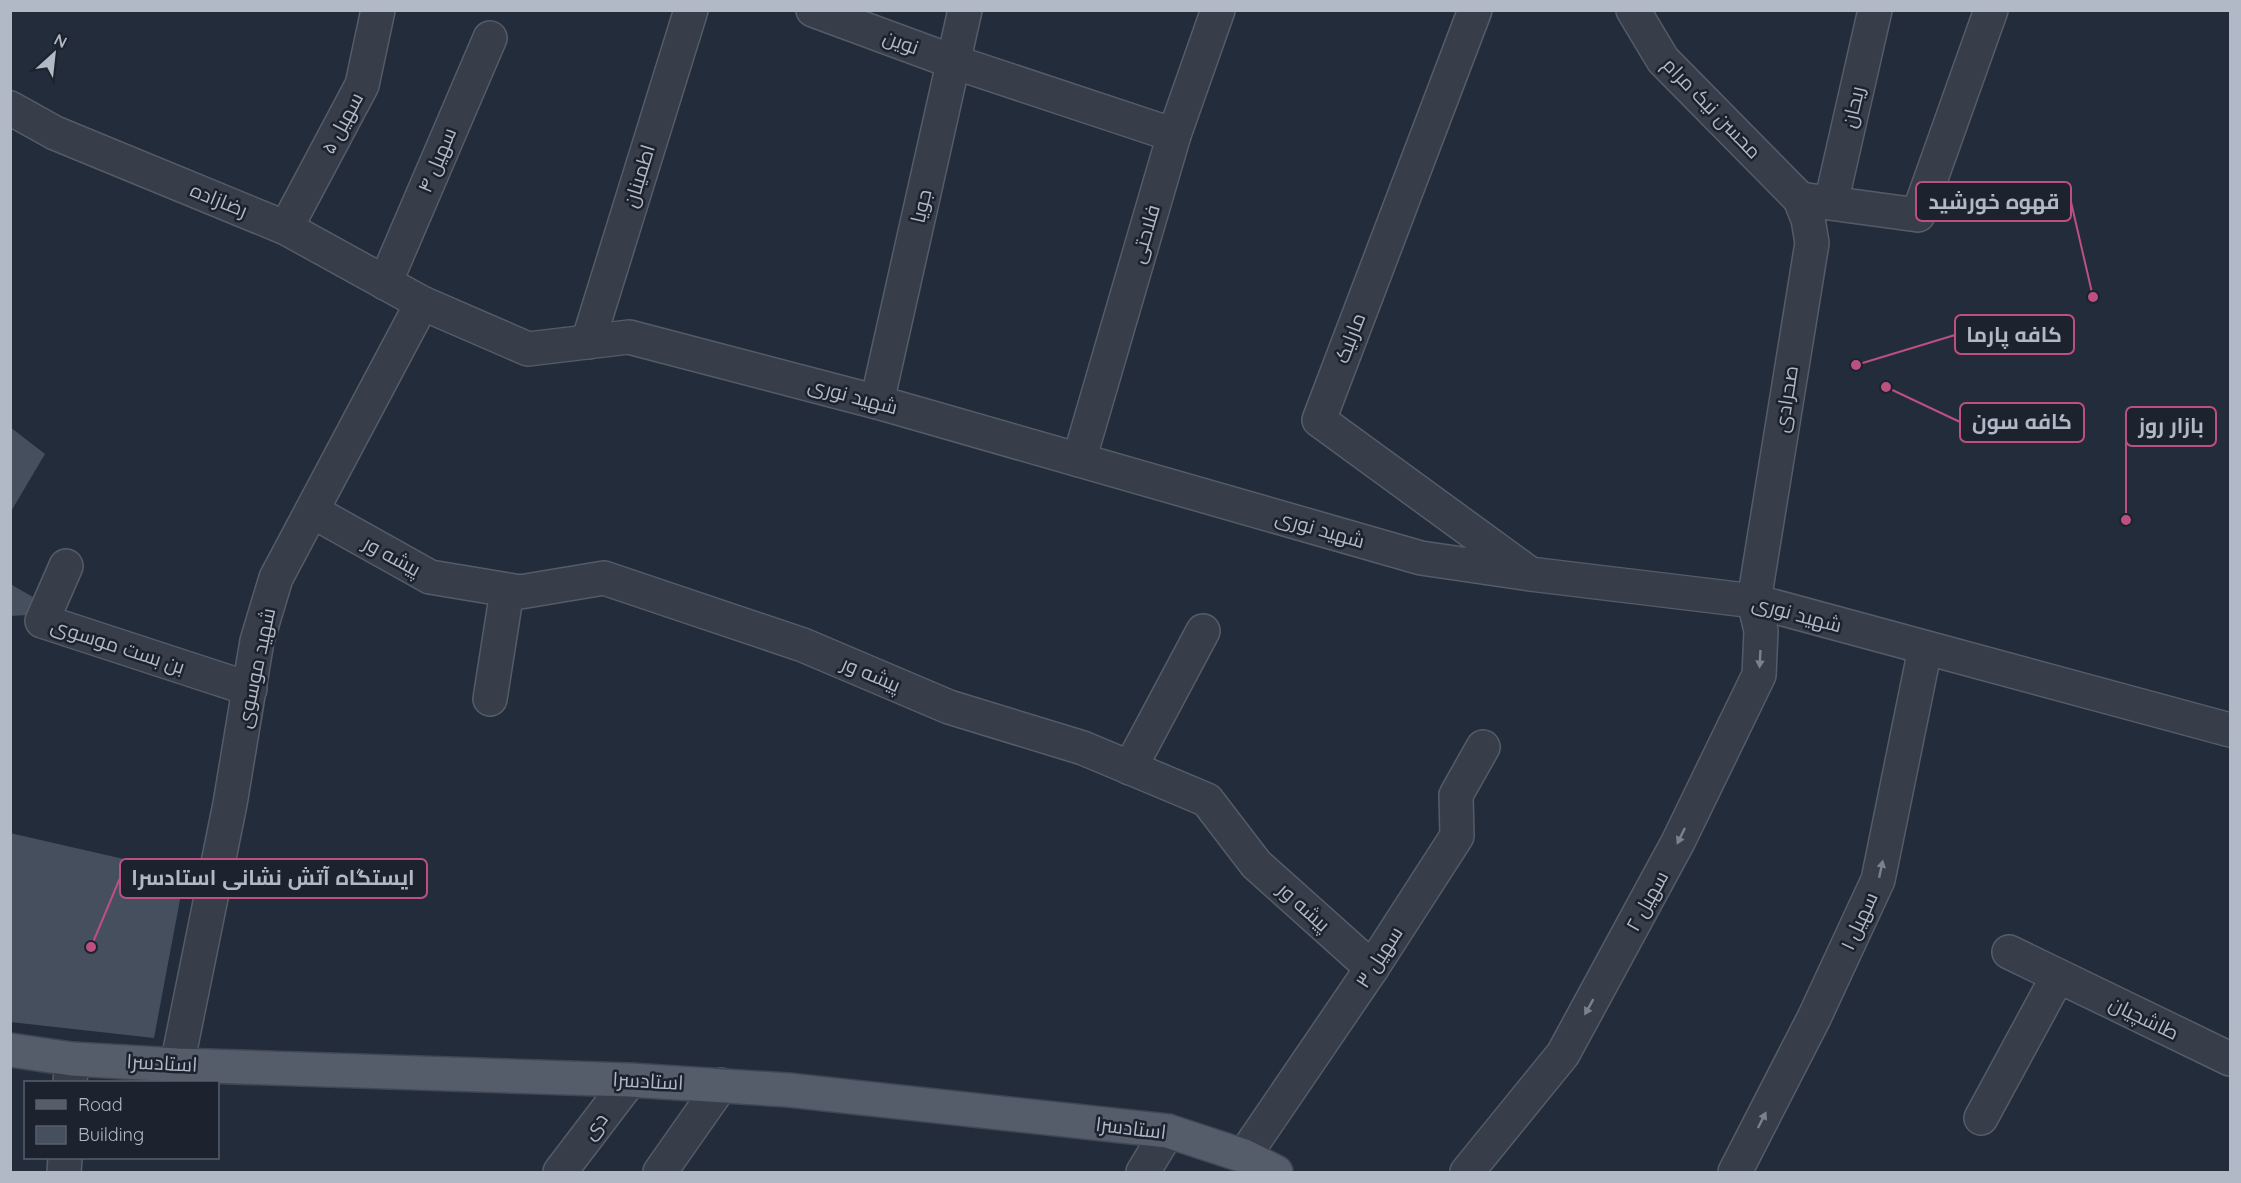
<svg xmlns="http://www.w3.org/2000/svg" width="2241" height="1183" font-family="Quicksand,Cairo,sans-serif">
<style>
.building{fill:#454f5e}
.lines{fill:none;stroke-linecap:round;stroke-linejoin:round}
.minor-casing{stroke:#555c68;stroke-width:36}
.major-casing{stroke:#404753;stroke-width:36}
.minor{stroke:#373e4a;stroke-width:33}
.major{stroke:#555d6a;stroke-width:33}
.oneway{fill:#7b828e}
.labels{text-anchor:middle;stroke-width:5;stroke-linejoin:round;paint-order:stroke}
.street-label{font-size:20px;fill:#b2b9c6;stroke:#1c232f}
.leader{fill:none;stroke:#bc5080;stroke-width:2}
.callout-dot{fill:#bc5080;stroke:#1c232f;stroke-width:2}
.callout{fill:#1c232f;stroke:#bc5080;stroke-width:2}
.callout-label{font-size:21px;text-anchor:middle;font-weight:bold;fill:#b2b9c6}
</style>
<rect width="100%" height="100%" fill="#232c3a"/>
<g class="building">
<polygon points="10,427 45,454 10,513"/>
<polygon points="10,584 33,597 28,615 10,616"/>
<polygon points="10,833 185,873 154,1038 10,1022"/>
</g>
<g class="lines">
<defs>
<g id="minor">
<polyline points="813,10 954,62 1174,135"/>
<polyline points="1475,10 1319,420 1526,571"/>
<polyline points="10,108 55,133 286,228 422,303 528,349 629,337 877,402 1421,558 1530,574 1754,601 2230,730"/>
<polyline points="1800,199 1918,215 1991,10"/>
<polyline points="1831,203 1875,10"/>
<polyline points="286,228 362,85 378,10"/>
<polyline points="385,283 490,38"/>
<polyline points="588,342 691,10"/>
<polyline points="877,402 965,10"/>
<polyline points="1079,460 1174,135 1218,10"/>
<polyline points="312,511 430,577 520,592 604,578 803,645 949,707 1083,748 1207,800 1256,864 1372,968"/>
<polyline points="66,566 42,621 250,689"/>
<polyline points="490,699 507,591"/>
<polyline points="1130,768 1203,631"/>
<polyline points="2009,952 2230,1059"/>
<polyline points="177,1065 230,804 257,641 276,578 422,303"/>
<polyline points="70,1082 72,1059"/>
<polyline points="1981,1118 2058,976"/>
<polyline points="1244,1156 1372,968 1457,836 1456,795 1483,747"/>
<polyline points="64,1172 65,1158"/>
<polyline points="560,1172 630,1080"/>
<polyline points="660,1172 721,1085"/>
<polyline points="1143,1172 1168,1131"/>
<polyline points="1467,1172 1563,1054 1678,842 1759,675 1761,631 1754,601 1812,243 1808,219 1800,199 1663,60 1633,10"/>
<polyline points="1735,1172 1814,1018 1878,880 1925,649"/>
</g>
<polyline id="major" points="10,1050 72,1059 177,1065 630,1080 788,1090 1168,1131 1244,1156 1276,1172"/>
</defs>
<use href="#minor" class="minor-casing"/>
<use href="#major" class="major-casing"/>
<use href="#minor" class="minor"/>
<use href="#major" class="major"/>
</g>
<defs><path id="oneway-solid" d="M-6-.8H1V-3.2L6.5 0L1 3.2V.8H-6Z" transform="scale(1.5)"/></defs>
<g class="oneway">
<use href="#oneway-solid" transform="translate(1760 659) rotate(93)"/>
<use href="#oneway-solid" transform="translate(1681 836) rotate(116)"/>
<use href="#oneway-solid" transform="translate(1881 869) rotate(-78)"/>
<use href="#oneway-solid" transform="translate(1589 1007) rotate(119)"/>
<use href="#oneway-solid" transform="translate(1762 1120) rotate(-63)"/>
</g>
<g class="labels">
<g class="street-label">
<text transform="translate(901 42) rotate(20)" y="7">نوین</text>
<text transform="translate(1853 107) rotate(-77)" y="7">ریحان</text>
<text transform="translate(1712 108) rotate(46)" y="7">محسن نیک مرام</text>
<text transform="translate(342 123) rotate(-62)" y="7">سهیل ۵</text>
<text transform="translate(437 160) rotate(-67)" y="7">سهیل ۴</text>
<text transform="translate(639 176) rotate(-73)" y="7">اطمینان</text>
<text transform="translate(219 200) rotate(22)" y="7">رضازاده</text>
<text transform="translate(921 206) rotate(-77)" y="7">جویا</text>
<text transform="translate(1145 234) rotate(-74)" y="7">فلاحتی</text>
<text transform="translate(1350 338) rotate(-69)" y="7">مارلیک</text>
<text transform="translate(853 396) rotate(15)" y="7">شهید نوری</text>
<text transform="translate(1786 399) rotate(-81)" y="7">صحرادی</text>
<text transform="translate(1320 529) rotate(16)" y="7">شهید نوری</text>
<text transform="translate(392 556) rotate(29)" y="7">پیشه ور</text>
<text transform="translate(1797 614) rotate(15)" y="7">شهید نوری</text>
<text transform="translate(118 646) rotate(18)" y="7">بن بست موسوی</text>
<text transform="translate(256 668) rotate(-78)" y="7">شهید موسوی</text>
<text transform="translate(871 674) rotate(23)" y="7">پیشه ور</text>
<text transform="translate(1647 901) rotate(-61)" y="7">سهیل ۲</text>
<text transform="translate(1304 907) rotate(42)" y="7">پیشه ور</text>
<text transform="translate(1859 921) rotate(-65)" y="7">سهیل ۱</text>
<text transform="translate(1379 957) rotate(-57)" y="7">سهیل ۳</text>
<text transform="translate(2144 1018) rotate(26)" y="7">طاشچیان</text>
<text transform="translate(162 1063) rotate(3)" y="7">استادسرا</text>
<text transform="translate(648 1081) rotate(3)" y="7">استادسرا</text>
<text transform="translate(595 1126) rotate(-53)" y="7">دی</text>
<text transform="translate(1131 1128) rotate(7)" y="7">استادسرا</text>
</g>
</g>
<path class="leader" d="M2093 297L2071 202M1856 365L1955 335M1886 387L1960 422M2126 520L2126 426M91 947L120 878"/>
<g class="callout-dot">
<circle cx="2093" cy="297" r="6"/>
<circle cx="1856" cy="365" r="6"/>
<circle cx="1886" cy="387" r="6"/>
<circle cx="2126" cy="520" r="6"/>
<circle cx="91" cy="947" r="6"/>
</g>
<g class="callout">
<rect x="1916" y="182" width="155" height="39" rx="6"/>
<rect x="1955" y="315" width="119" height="39" rx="6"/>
<rect x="1960" y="403" width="124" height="39" rx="6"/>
<rect x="2126" y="407" width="90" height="39" rx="6"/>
<rect x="120" y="859" width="307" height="39" rx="6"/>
</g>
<g class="callout-label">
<text x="1994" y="209">قهوه خورشید</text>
<text x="2014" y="342">کافه پارما</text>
<text x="2022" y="429">کافه سون</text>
<text x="2171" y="433">بازار روز</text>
<text x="273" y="885">ایستگاه آتش نشانی استادسرا</text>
</g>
<rect width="2241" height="1183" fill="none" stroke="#b2b9c6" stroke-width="24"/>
<rect x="24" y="1081" width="195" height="78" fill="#1c232f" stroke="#585f6b" stroke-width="1.5"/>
<rect x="36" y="1100" width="30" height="9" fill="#555d6a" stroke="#585f6b" stroke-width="1.5"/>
<text x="78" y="1111" font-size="18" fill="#b2b9c6">Road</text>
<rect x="36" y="1126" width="30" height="18" fill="#454f5e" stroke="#585f6b" stroke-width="1.5"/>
<text x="78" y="1141" font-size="18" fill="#b2b9c6">Building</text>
<g transform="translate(54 54) rotate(27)" stroke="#1c232f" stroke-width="4.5" paint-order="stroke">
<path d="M0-4.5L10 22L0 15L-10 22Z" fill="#b2b9c6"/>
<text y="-9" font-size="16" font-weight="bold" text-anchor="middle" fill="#b2b9c6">N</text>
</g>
</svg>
